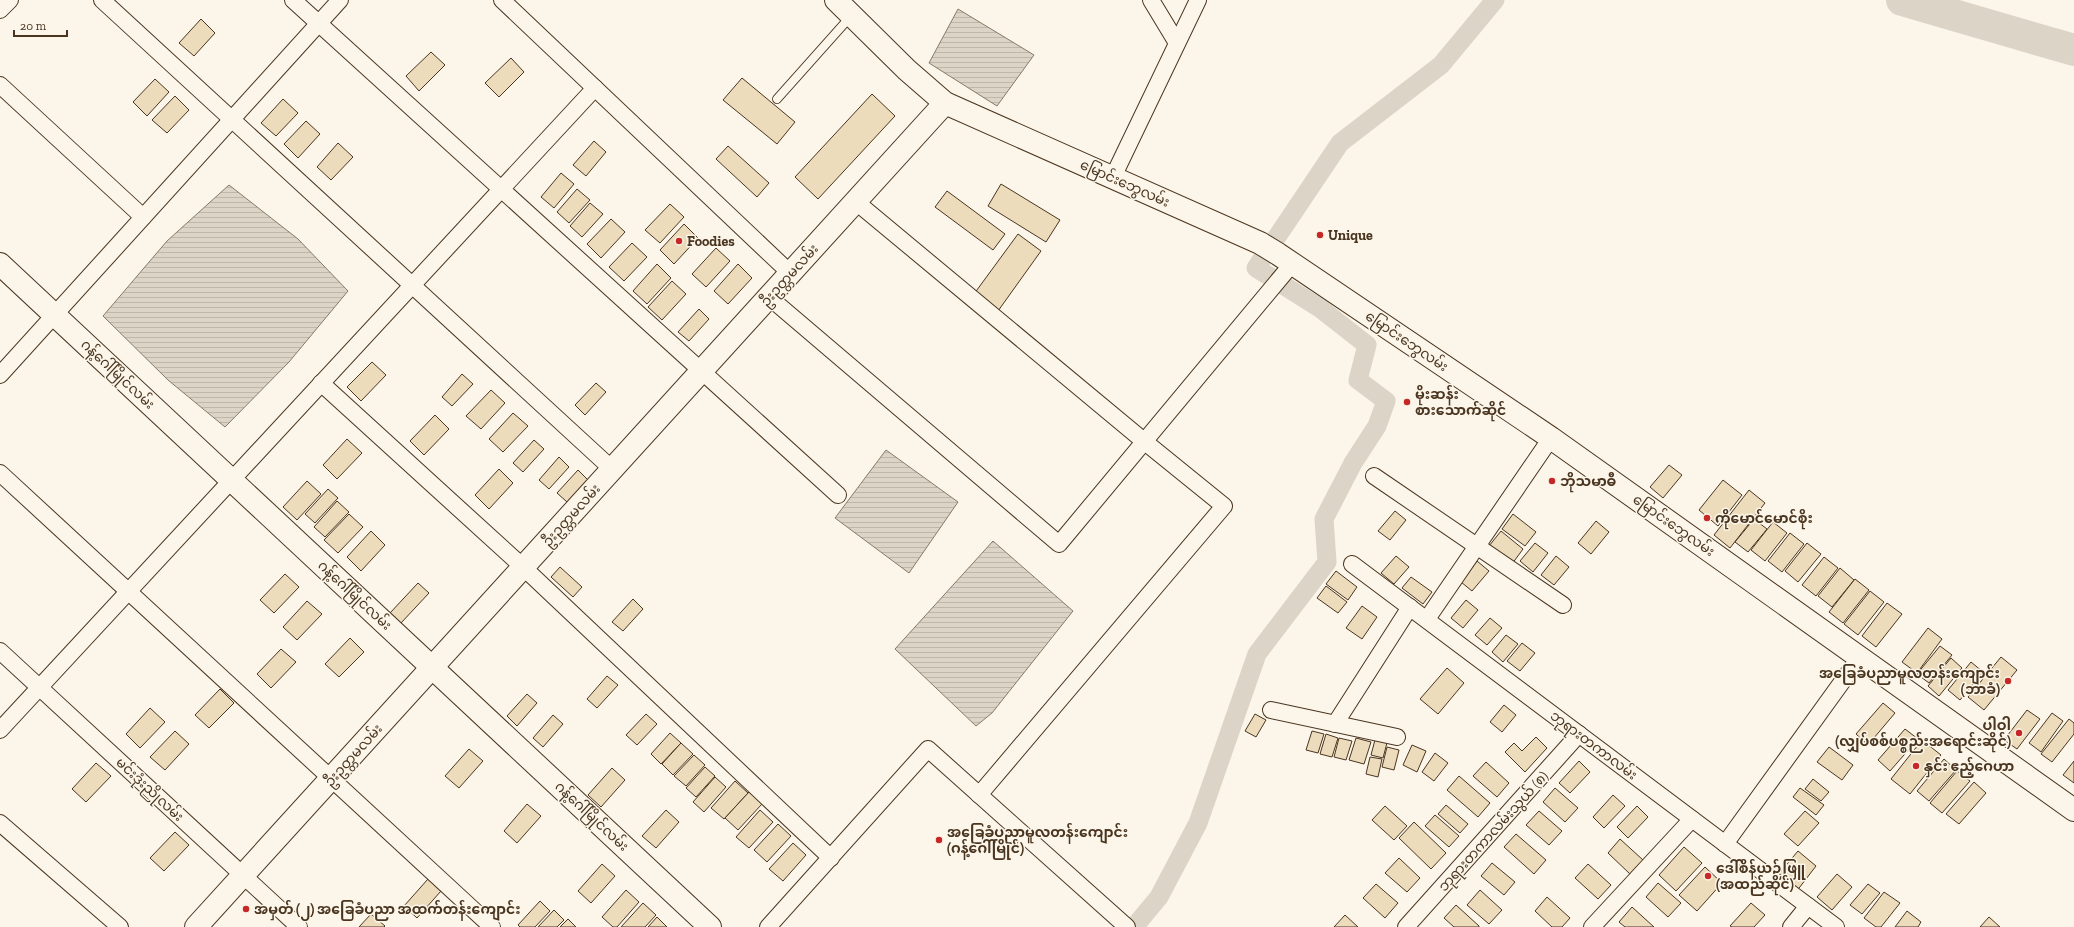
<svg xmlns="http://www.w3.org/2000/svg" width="2074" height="927" font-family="'Zilla Slab','Noto Sans Myanmar',serif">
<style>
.water{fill:url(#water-rules);stroke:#887966}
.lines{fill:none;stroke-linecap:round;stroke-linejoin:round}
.canal{stroke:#dcd4c6;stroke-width:19}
.river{stroke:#dcd4c6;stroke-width:32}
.building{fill:#ecdcbc;stroke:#4a3520}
.lane-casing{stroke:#4a3520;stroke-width:10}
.street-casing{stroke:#4a3520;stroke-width:18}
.secondary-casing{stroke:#4a3520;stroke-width:24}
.primary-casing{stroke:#4a3520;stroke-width:24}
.lane{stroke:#fbf6e9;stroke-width:8}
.street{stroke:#fbf6e9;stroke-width:16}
.secondary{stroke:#fbf6e9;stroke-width:22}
.primary{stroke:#fbf6e9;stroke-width:22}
.poi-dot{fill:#c62828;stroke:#fbf6e9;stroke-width:1.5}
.labels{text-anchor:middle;stroke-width:3;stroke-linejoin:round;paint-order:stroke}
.street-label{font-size:14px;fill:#4a3520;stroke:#fbf6e9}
.poi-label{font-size:14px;font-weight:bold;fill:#4a3520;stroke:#fbf6e9;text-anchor:start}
</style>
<defs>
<pattern id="water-rules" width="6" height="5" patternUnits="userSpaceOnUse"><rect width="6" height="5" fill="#dcd4c6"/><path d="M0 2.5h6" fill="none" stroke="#beb7aa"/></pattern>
</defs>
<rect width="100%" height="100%" fill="#fbf6e9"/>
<g class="water">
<polygon points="958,9 1034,55 997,106 929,63"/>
<polygon points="229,185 298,239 348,291 289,362 225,427 168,380 103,316 167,241"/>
<polygon points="886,450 958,502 909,573 835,518"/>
<polygon points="993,541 1073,611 992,713 976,726 895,649"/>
</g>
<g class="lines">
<polyline class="canal" points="1134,927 1159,897 1198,823 1257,654 1327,562 1324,519 1353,463 1377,426 1386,401 1358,380 1367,345 1321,309 1256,268 1340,143 1441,65 1495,0"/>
<polyline class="river" points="1902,0 2074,50"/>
</g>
<g class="building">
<polygon points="201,19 215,33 194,56 179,43"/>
<polygon points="431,52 445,65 419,91 406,76"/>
<polygon points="511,58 524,72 499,97 485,83"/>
<polygon points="742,78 795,122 777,144 723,100"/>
<polygon points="155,79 169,92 147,116 133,102"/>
<polygon points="872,94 895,116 818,199 795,177"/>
<polygon points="175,96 189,110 167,133 152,120"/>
<polygon points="283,99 298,113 276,136 261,123"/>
<polygon points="306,121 320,134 298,158 284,144"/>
<polygon points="594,141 606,152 586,176 573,165"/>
<polygon points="338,143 353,157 331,180 317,167"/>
<polygon points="728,146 769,183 757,197 716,159"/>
<polygon points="561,173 574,184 554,208 541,197"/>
<polygon points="1001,184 1060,220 1046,242 988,206"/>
<polygon points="577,189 590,200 569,223 557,212"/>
<polygon points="947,191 1005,234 993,250 935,207"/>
<polygon points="590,203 603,214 582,237 570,226"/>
<polygon points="670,204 684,217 660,243 645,230"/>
<polygon points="611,219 625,232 601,258 587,244"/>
<polygon points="684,224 698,238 674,264 660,250"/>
<polygon points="1018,234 1041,251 998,311 974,294"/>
<polygon points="632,243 647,257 624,281 609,267"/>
<polygon points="716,248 730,261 706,287 692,274"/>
<polygon points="657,264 671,278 647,304 633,291"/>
<polygon points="738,264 752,278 728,304 714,291"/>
<polygon points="672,281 686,294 662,320 648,307"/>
<polygon points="699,309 709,319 689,341 678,332"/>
<polygon points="372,362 386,375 361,401 347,387"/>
<polygon points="462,374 473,384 452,406 442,397"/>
<polygon points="596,383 606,392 585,415 575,405"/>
<polygon points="491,390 505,403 481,429 466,416"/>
<polygon points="513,413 528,426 503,452 489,439"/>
<polygon points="435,415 449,429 424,455 410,441"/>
<polygon points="347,439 362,453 337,479 323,465"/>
<polygon points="534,440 544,449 523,472 513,463"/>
<polygon points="559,457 569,467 549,489 539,480"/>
<polygon points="1669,465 1682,475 1663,498 1650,487"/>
<polygon points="499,469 513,483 489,509 475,495"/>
<polygon points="578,470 588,480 567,502 557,493"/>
<polygon points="1723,480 1742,495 1718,526 1699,510"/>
<polygon points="307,481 321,494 297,520 283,507"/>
<polygon points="328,489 338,498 315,523 305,514"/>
<polygon points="1749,490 1765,503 1730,548 1714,535"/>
<polygon points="337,501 349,512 325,537 314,527"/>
<polygon points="1395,511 1406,520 1390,540 1378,531"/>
<polygon points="349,514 363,527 338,553 324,540"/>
<polygon points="1513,514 1536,532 1525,546 1502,529"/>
<polygon points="1754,519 1767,529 1748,552 1735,542"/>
<polygon points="1596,521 1609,532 1591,554 1578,543"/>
<polygon points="1773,522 1787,533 1765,561 1751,550"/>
<polygon points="371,531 385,545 361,571 347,557"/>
<polygon points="1501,531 1523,549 1512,564 1489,546"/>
<polygon points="1790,533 1804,544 1782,572 1768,561"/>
<polygon points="1535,543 1548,553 1533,572 1520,561"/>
<polygon points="1807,543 1821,554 1798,582 1785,571"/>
<polygon points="1396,556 1409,567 1394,584 1381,573"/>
<polygon points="1556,556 1569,567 1554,585 1541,575"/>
<polygon points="1824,557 1838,568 1816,596 1802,585"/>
<polygon points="1477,561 1489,571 1472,591 1461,582"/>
<polygon points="560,567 582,587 573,597 551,577"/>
<polygon points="1840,568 1854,580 1832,607 1818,596"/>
<polygon points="1336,571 1357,587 1348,600 1326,584"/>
<polygon points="285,574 299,587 274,613 260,600"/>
<polygon points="1411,577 1432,592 1423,604 1402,588"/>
<polygon points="1855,579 1869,590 1843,623 1829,612"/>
<polygon points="418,583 429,593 401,623 390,613"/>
<polygon points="1326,586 1347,602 1338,613 1317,598"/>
<polygon points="1870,591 1884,602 1858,635 1844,624"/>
<polygon points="633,599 643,609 623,631 612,622"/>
<polygon points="1466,600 1478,610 1463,628 1451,618"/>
<polygon points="307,601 322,614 297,640 283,627"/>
<polygon points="1887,603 1902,614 1876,647 1862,636"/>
<polygon points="1362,606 1377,617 1362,639 1346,628"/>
<polygon points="1490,618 1502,628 1487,645 1475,635"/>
<polygon points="1928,628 1942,639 1917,673 1902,662"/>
<polygon points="1506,635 1518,644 1503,662 1492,652"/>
<polygon points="350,638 364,652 339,677 325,664"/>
<polygon points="1522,643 1535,653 1520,671 1507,661"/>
<polygon points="1940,646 1952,655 1929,683 1917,674"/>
<polygon points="281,649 296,662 271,688 257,674"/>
<polygon points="2001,657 2017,670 1984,710 1968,697"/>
<polygon points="1951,658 1962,668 1939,696 1928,686"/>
<polygon points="1971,662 1983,672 1960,700 1948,690"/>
<polygon points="1447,668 1464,683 1438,714 1420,699"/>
<polygon points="607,676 618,685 597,708 587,699"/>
<polygon points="220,689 234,703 209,728 195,715"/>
<polygon points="527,694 537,703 517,726 507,716"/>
<polygon points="1883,703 1895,713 1868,745 1856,734"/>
<polygon points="1504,705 1516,715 1502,732 1490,722"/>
<polygon points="150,708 165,722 140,748 126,734"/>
<polygon points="2027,710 2040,719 2017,749 2004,740"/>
<polygon points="2052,713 2063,721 2041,752 2029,743"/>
<polygon points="646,714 657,724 637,745 626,735"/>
<polygon points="1255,714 1266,720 1256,737 1245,731"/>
<polygon points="553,715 563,724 543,747 533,738"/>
<polygon points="2069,719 2074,723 2074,734 2052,762 2041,754"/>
<polygon points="1905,729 1918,739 1890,771 1878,760"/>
<polygon points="175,731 189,744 165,770 150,757"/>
<polygon points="1312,731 1324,734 1318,753 1306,750"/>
<polygon points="670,733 681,743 661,764 651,754"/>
<polygon points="1326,734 1338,738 1332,757 1320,754"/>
<polygon points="1376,736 1388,739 1383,758 1371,755"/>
<polygon points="1536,737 1547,748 1525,772 1505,752 1514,743 1522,751"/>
<polygon points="1339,738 1352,741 1346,760 1334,757"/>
<polygon points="1356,738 1371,742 1364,764 1349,760"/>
<polygon points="1922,740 1941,755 1910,794 1891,779"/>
<polygon points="681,743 693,754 673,775 662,764"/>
<polygon points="1412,745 1426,751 1417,772 1403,765"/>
<polygon points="1387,747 1399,750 1394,770 1382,767"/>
<polygon points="1829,747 1853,765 1842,780 1817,762"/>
<polygon points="469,749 483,761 459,788 445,776"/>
<polygon points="1435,753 1448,763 1434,781 1422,772"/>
<polygon points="694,755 705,765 686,786 674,776"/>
<polygon points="1370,757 1382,759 1378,777 1366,774"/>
<polygon points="1944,759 1956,770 1929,801 1917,791"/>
<polygon points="1579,761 1590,772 1570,793 1559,783"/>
<polygon points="2074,761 2074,783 2063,775"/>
<polygon points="1486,762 1509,783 1497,797 1473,776"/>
<polygon points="96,763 111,776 86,802 72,789"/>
<polygon points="705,767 715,776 696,797 686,788"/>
<polygon points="612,768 625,780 601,807 588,795"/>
<polygon points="1957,771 1970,781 1942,813 1930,803"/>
<polygon points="1459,776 1490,803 1478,817 1447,790"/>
<polygon points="715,777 726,787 704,812 693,802"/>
<polygon points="1813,779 1829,792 1821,801 1805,789"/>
<polygon points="735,781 748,793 724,819 711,808"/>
<polygon points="1974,782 1986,793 1959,824 1946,814"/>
<polygon points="1555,788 1578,808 1565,822 1543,802"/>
<polygon points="1800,788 1824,805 1816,815 1793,797"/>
<polygon points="749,792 762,804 738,830 725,818"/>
<polygon points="1613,795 1625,806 1604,828 1593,817"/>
<polygon points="527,804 541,816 517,843 504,831"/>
<polygon points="1446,805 1468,824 1460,833 1438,814"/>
<polygon points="1385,806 1407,826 1394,840 1372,820"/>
<polygon points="1637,806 1648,817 1628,838 1617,827"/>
<polygon points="666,810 679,822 656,848 642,836"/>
<polygon points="760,810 773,822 749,848 736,837"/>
<polygon points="1539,811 1562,831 1549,845 1526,825"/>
<polygon points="1805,811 1819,823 1798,846 1784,834"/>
<polygon points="1435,815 1459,836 1449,847 1425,826"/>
<polygon points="1414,822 1446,853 1431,869 1399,838"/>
<polygon points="778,824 791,836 767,862 754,850"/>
<polygon points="175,832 189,845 164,871 150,858"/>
<polygon points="1516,834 1546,860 1534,874 1504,847"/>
<polygon points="1620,839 1643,860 1630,874 1608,853"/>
<polygon points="793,843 806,855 783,881 769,869"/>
<polygon points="1684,847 1702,863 1676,891 1659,875"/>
<polygon points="1798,851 1816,866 1796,892 1777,876"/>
<polygon points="1399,858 1420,878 1407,892 1385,873"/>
<polygon points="1492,863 1515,882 1504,895 1481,876"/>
<polygon points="602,864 615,876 591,903 578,891"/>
<polygon points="1588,864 1611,885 1598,899 1575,878"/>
<polygon points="1705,867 1722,883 1697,911 1679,895"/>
<polygon points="1837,874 1852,887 1832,910 1817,897"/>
<polygon points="428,879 441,891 417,918 404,906"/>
<polygon points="1658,883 1681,903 1668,917 1646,897"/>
<polygon points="1376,884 1398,903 1385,918 1363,898"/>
<polygon points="1868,884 1880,893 1862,914 1850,905"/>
<polygon points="626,890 639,902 617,927 613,927 602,917"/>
<polygon points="1480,890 1502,910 1489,924 1467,905"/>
<polygon points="1884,892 1900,903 1881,927 1876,927 1864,918"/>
<polygon points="1547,897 1570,918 1562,927 1552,927 1535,911"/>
<polygon points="540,901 550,911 535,927 520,927 518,925"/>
<polygon points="643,903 656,915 645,927 621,927"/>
<polygon points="1751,903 1765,915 1754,927 1732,927 1730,926"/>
<polygon points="1456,905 1479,926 1479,927 1454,927 1444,918"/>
<polygon points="1632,907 1654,927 1625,927 1619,922"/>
<polygon points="554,910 564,920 557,927 538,927"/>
<polygon points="1907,911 1921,922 1918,927 1895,927"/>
<polygon points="371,914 385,926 384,927 359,927"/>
<polygon points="1345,915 1358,927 1334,927"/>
<polygon points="657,917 667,927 648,927"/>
<polygon points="1989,917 2000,927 1980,927"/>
<polygon points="568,919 576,927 560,927"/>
</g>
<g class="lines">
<defs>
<polyline id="lane" points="777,99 851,16"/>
<g id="street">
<polyline points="102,0 612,469"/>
<polyline points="293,0 838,495"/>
<polyline points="502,0 790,273"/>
<polyline points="1151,0 1177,43"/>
<polyline points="0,10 10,0"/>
<polyline points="0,85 143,217"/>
<polyline points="1113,177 1198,0"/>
<polyline points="855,201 1145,442 1224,506 979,795"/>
<polyline points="769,297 1059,544 1292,264"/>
<polyline points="0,375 340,0"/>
<polyline points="321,383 523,567 831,858"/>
<polyline points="0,473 492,927"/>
<polyline points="1374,476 1563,605"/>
<polyline points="1352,564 1836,927"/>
<polyline points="1427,619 1551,438"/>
<polyline points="0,651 299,927"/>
<polyline points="1271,710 1397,737"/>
<polyline points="1335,724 1410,607"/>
<polyline points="0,730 595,88"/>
<polyline points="0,823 120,927"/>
<polyline points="1725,844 1860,657"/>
<polyline points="768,927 928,749 1127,927"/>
<polyline points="1406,927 1579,734"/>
<polyline points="1592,927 1692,819"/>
<polyline points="1791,927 1808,906"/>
</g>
<g id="secondary">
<polyline points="0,264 710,927"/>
<polyline points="196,927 945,103"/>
</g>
<polyline id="primary" points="836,0 907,70 945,103 1260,243 1278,254 1551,438 2074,810"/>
</defs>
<use href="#lane" class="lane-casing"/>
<use href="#street" class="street-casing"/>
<use href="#secondary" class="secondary-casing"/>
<use href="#primary" class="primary-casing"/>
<use href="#lane" class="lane"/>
<use href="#street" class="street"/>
<use href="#secondary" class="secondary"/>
<use href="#primary" class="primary"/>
</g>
<g class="poi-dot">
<circle cx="1320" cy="235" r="4"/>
<circle cx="679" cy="241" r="4"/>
<circle cx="1407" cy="402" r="4"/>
<circle cx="1552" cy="481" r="4"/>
<circle cx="1707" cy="518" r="4"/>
<circle cx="2008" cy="681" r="4"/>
<circle cx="2019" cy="733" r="4"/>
<circle cx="1916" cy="766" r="4"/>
<circle cx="939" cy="840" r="4"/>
<circle cx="1708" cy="876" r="4"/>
<circle cx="246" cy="909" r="4"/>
</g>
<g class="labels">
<g class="street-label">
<text transform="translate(1125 183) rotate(24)" y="5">မြောင်းဘွေလမ်း</text>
<text transform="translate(789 275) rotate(-48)" y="5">ဦးဥတ္တမလမ်း</text>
<text transform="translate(1407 341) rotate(34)" y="5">မြောင်းဘွေလမ်း</text>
<text transform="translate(118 374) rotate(43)" y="5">ဂန့်ဂေါ်မြိုင်လမ်း</text>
<text transform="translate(571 515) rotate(-48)" y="5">ဦးဥတ္တမလမ်း</text>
<text transform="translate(1674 525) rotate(35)" y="5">မြောင်းဘွေလမ်း</text>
<text transform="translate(355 595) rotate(43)" y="5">ဂန့်ဂေါ်မြိုင်လမ်း</text>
<text transform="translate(1594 745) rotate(37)" y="5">ဘုရားတကာလမ်း</text>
<text transform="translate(353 755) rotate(-48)" y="5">ဦးဥတ္တမလမ်း</text>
<text transform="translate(150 789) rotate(43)" y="5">မင်းဒုံးညိုလမ်း</text>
<text transform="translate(592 816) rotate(43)" y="5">ဂန့်ဂေါ်မြိုင်လမ်း</text>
<text transform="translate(1493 831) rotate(-48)" y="5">ဘုရားတကာလမ်းသွယ် (၈)</text>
</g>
<g class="poi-label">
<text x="1328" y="240">Unique</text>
<text x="687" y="246">Foodies</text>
<text x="1415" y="399">မိုးဆန်း<tspan x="1415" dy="16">စားသောက်ဆိုင်</tspan></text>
<text x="1560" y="486">ဘိုသမာဓီ</text>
<text x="1715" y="523">ကိုမောင်မောင်စိုး</text>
<text x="2000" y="678" text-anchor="end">အခြေခံပညာမူလတန်းကျောင်း<tspan x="2000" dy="16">(ဘာခံ)</tspan></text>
<text x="2011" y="730" text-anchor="end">ပါဝါ<tspan x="2011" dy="16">(လျှပ်စစ်ပစ္စည်းအရောင်းဆိုင်)</tspan></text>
<text x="1924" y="771">နှင်း ဧည့်ဂေဟာ</text>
<text x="947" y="837">အခြေခံပညာမူလတန်းကျောင်း<tspan x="947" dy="16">(ဂန့်ဂေါ်မြိုင်)</tspan></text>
<text x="1716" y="873">ဒေါ်စိန်ယဉ်ဖြူ<tspan x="1716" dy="16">(အထည်ဆိုင်)</tspan></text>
<text x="254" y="914">အမှတ် (၂) အခြေခံပညာ အထက်တန်းကျောင်း</text>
</g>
</g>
<path d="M14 30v6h53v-6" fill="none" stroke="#4a3520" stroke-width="2"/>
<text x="20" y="30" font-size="12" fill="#4a3520" stroke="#fbf6e9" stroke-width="3" paint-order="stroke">20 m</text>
</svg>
